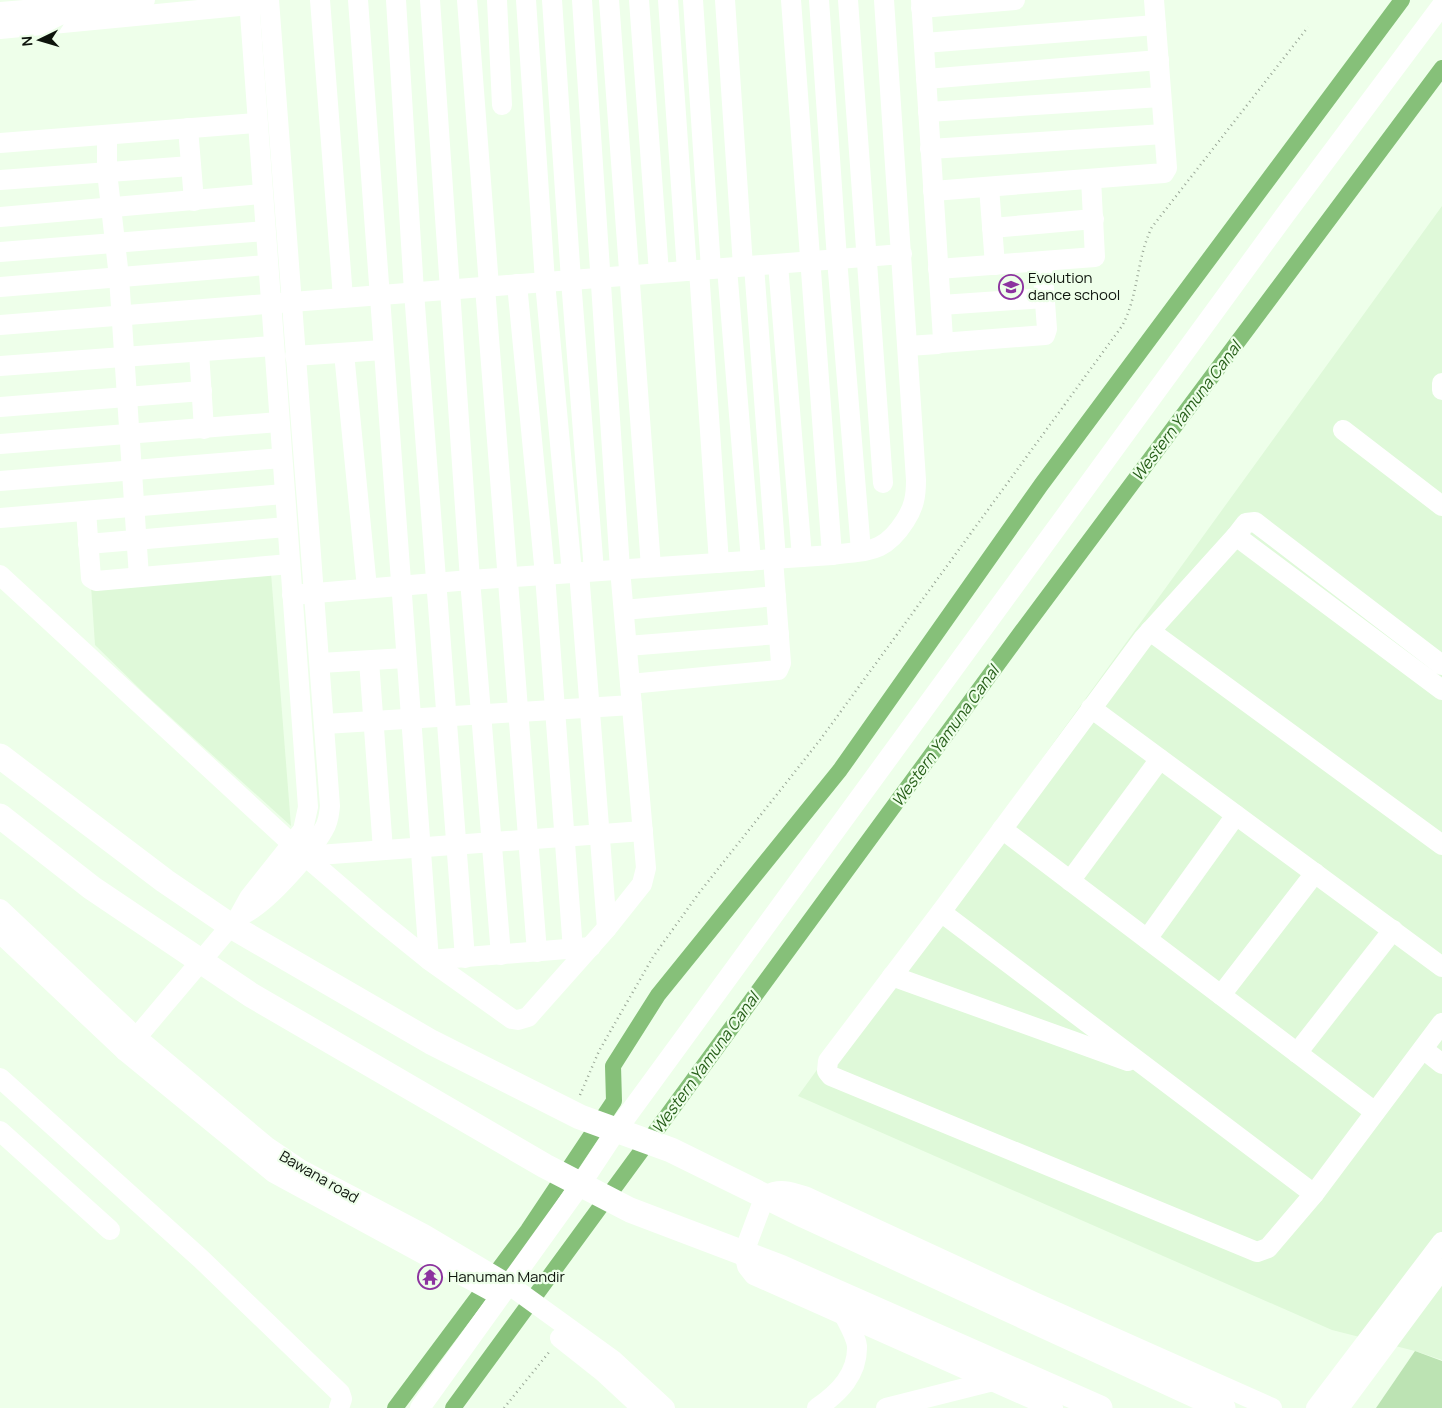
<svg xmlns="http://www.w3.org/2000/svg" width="1442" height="1408" font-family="Manrope,sans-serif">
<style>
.built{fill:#dff9d9}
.green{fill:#bce3b3}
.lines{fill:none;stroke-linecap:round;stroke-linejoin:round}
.canal{stroke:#86c079;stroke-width:16}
.path{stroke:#9aa797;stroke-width:2.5;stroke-dasharray:1 4;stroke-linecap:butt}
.minor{stroke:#fff;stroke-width:20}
.major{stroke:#fff;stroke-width:25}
.labels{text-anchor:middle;stroke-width:4.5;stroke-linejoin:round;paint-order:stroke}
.poi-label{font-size:15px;fill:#0d140c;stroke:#eeffea;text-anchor:start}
.street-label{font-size:15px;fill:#0d140c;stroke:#eeffea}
.water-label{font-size:16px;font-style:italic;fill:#265e18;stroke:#eeffea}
</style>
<rect width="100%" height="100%" fill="#eeffea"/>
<g class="built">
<polygon points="1442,206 1442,1360 1415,1351 1332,1330 798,1096"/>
<polygon points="271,573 291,826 146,695 95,645 91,586"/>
</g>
<polygon class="green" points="1415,1351 1442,1361 1442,1408 1376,1408"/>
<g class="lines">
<g class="canal">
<polyline points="395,1408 528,1230 614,1101 613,1066 658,995 840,770 1041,485 1402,0"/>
<polyline points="453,1408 1022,631 1442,68"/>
</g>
<g class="path">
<path d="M580,1095L599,1051L653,957L699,893L820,740L1122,326C1139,295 1136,259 1152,227L1308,27"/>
<polyline points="504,1408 550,1351"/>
</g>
<g class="minor">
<polyline points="320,0 343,298"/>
<polyline points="358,0 429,960 591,947"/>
<polyline points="396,0 414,292 465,958"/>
<polyline points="430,0 470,580 501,955"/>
<polyline points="467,0 489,286"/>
<polyline points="497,0 502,105"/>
<polyline points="526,0 545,282 572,573"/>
<polyline points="552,0 571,280 594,571"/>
<polyline points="609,0 651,567"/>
<polyline points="639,0 659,273"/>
<polyline points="668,0 687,271"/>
<polyline points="693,0 711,269"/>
<polyline points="725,0 743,266"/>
<polyline points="791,0 832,555"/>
<polyline points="819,0 837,259 861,551"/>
<polyline points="848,0 883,483"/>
<polyline points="921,8 1015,0"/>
<polyline points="0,12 145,0"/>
<polyline points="0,29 261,4"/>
<polyline points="924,43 1156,25"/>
<polyline points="926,79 1159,60"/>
<polyline points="928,112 1161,97"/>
<polyline points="188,128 194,201"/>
<polyline points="107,135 107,172 119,277 139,577"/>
<polyline points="0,143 256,123"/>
<polyline points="930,149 1164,134"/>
<polyline points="0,180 191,166"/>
<polyline points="989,187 995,265"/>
<polyline points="933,191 1164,173 1167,168 1154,0"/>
<polyline points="0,217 262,194"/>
<polyline points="992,228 1094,219"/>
<polyline points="0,252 265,231"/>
<polyline points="778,264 802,557"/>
<polyline points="754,266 776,559"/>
<polyline points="727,268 751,561"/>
<polyline points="938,269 1095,257 1091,179"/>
<polyline points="699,270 719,563"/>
<polyline points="517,284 545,575 573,950"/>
<polyline points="0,287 267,265"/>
<polyline points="485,287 537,952"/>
<polyline points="941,305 1045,298"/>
<polyline points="0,325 902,254"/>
<polyline points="941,343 1045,335 1047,329 1042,262"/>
<polyline points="908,346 938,344 943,339 921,0"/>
<polyline points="199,352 204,429"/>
<polyline points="344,353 367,588"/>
<polyline points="295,356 383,350"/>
<polyline points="0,366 273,346"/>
<polyline points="1442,383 1442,390"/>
<polyline points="0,407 202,391"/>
<polyline points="1343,430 1442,506"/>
<polyline points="0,444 279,422"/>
<polyline points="0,481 282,458"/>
<polyline points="86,511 91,578 96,581 290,564"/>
<polyline points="0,518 284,494"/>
<polyline points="1236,536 1143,639 941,912 828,1061 827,1071 831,1076 1257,1252 1268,1248 1314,1194 1442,1023"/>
<polyline points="88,544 287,527"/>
<polyline points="579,572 607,928"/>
<polyline points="0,575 305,856 377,918 429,960 512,1019 518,1020 528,1017 607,928 642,884 646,868 620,569 582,0"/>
<path d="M292,595L470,580L832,555C868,550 884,554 905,521C914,507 916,497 916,480L884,0"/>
<polyline points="624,610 776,596"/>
<polyline points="1150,631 1442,845"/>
<polyline points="627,646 779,634"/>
<polyline points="369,661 383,850"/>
<polyline points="320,663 406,658"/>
<polyline points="1442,665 1255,522 1246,523 1236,536 1442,690"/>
<polyline points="630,684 778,670 781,663 773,559"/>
<polyline points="1091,708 1442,967"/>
<polyline points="325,724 632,705"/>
<polyline points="1002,829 1375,1112"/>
<polyline points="305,856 643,831"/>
<polyline points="1070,881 1160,759"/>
<polyline points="0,909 136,1037 266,1146 300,1169 424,1234 508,1284 613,1360 665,1408"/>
<polyline points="941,912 1314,1194"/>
<path d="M244,914C269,901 310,854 324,829C329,821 329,814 330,806L269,0"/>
<polyline points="0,933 125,1051 274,1173 493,1292"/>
<polyline points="1147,939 1236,815"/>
<polyline points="892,976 1128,1061"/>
<polyline points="1221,995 1315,873"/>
<polyline points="1423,1049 1442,1064"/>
<polyline points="125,1051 239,916 249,898 303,830 308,807 249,0"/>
<polyline points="1297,1053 1393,930"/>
<polyline points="0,1078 201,1259 340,1393 342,1399 339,1408"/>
<polyline points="0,1131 110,1230"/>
<polyline points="560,1338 603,1372 642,1408"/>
<polyline points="420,1408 581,1184 616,1131 1285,215 1442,5"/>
<path d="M817,1408C839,1393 858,1374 857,1346C856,1337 849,1325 845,1317"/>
<polyline points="886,1408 993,1381"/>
<path d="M1053,1408L754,1275L747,1266L744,1252L765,1196C779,1187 792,1192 807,1197L1032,1301L1272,1408"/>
<polyline points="1316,1408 1442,1242"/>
<polyline points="1339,1408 1442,1269"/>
</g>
<g class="major">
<polyline points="0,756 165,881 231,926 431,1042 580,1117 671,1150 805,1216 1223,1408"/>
<polyline points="0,816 92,888 251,995 545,1166 630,1210 780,1267 1100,1408"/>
</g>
</g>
<defs>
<symbol id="school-ring" viewBox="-11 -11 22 22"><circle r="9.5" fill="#eeffea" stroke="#8c339f" stroke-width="1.5"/><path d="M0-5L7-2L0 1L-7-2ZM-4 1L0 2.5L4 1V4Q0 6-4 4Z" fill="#8c339f"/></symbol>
<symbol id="temple-ring" viewBox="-11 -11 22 22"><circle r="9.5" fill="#eeffea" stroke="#8c339f" stroke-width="1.5"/><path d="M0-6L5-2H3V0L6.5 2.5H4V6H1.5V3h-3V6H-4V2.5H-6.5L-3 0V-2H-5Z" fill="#8c339f"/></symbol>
</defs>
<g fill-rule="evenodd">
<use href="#school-ring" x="997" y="273" width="28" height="28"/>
<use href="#temple-ring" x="416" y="1263" width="28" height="28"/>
</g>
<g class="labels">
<g class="poi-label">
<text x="1028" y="283">Evolution<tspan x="1028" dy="17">dance school</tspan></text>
<text x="448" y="1282">Hanuman Mandir</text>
</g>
<g class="street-label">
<text transform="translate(319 1177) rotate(30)" y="5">Bawana road</text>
</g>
<g class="water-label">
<text transform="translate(1186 411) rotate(-53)" y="6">Western Yamuna Canal</text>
<text transform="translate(945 736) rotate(-54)" y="6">Western Yamuna Canal</text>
<text transform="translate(705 1063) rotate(-54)" y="6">Western Yamuna Canal</text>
</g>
</g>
<g transform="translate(40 40) rotate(265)" stroke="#eeffea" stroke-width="4" paint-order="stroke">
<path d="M0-4L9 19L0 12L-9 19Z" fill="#0d140c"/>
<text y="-8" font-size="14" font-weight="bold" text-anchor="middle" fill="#0d140c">N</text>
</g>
</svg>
